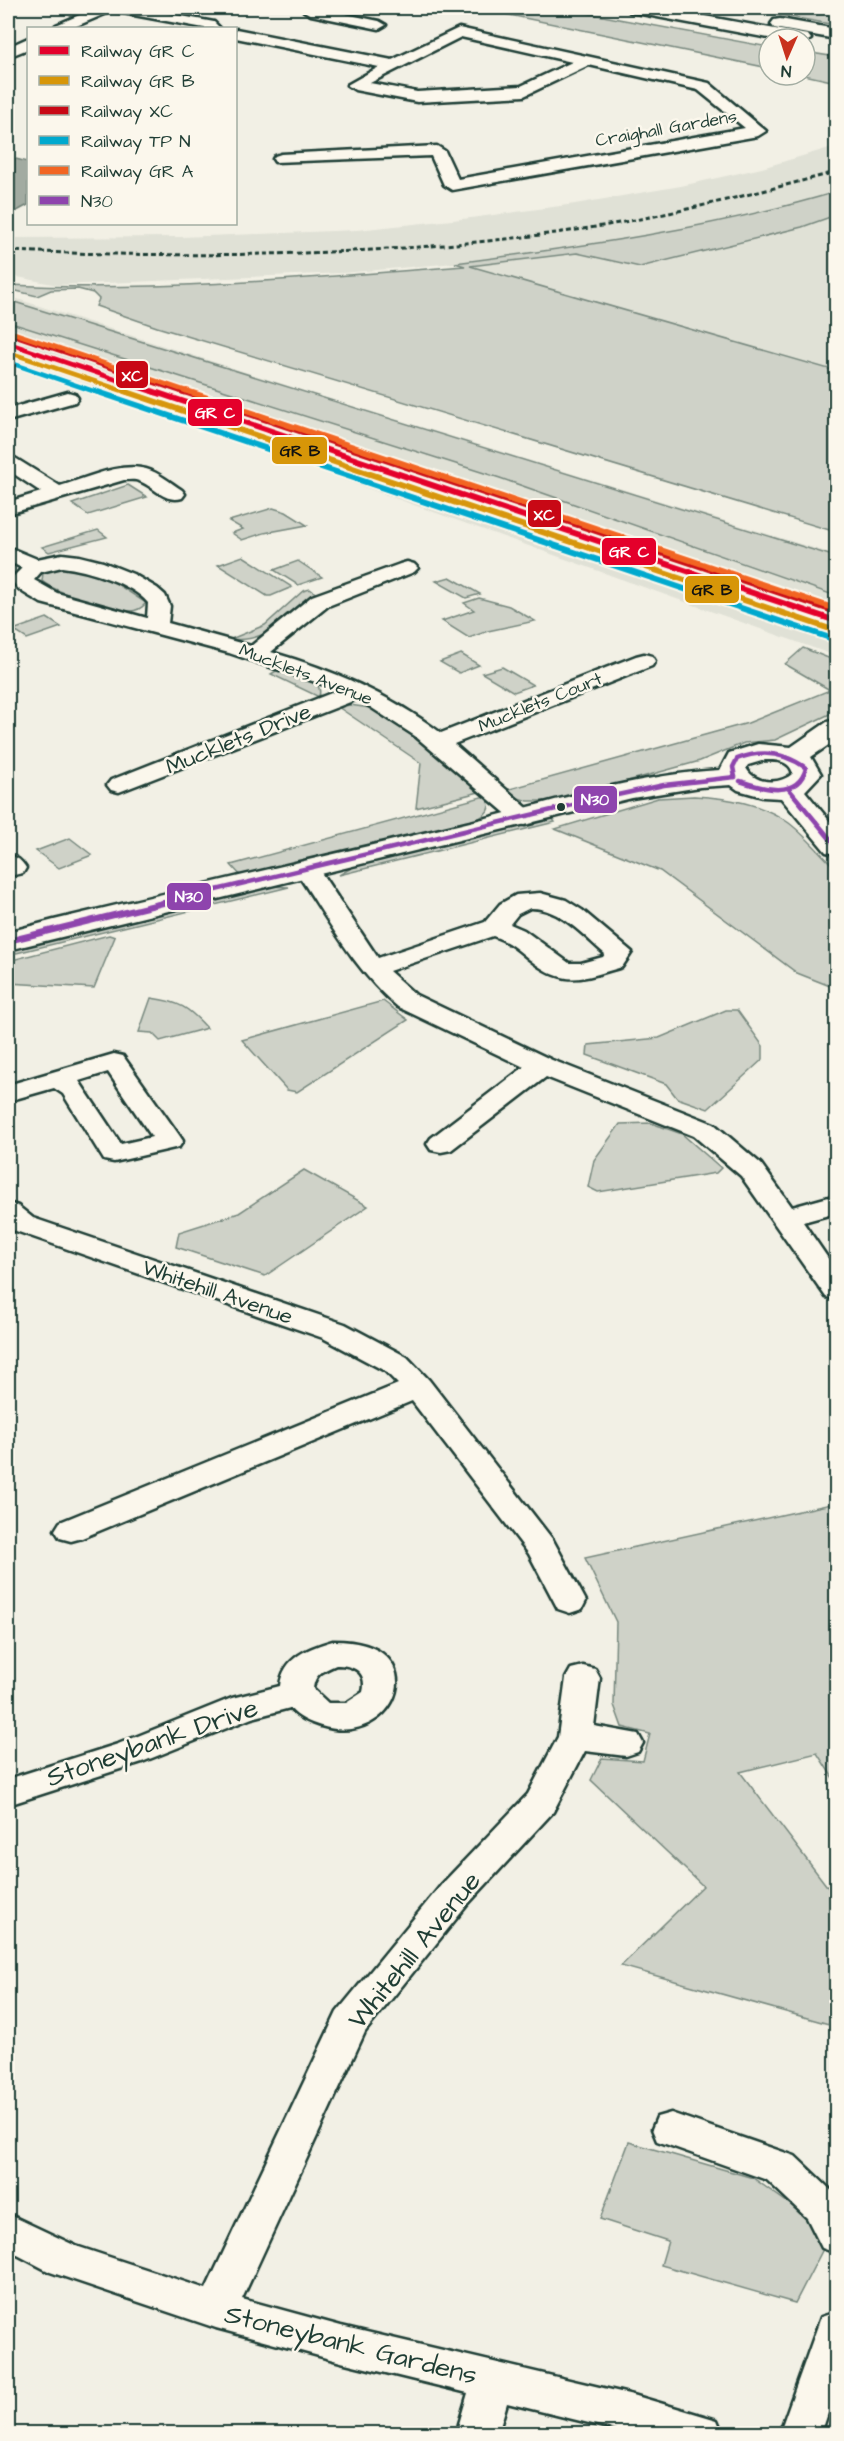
<svg xmlns="http://www.w3.org/2000/svg" width="844" height="2441" font-family="'Architects Daughter',sans-serif">
<style>
.built{fill:#e0e1d6}
.green{fill:#cfd2c8;stroke:#77887e;stroke-width:1.5}
.water{fill:#a2aba1;stroke:#6e7f75;stroke-width:1.5}
.lines{fill:none;stroke-linecap:round;stroke-linejoin:round}
.street-casing{stroke:#1f3d34;stroke-width:5}
.secondary-casing{stroke:#1f3d34;stroke-width:5}
.primary-casing{stroke:#1f3d34;stroke-width:5}
.street{fill:#fbf7ec;fill-rule:evenodd}
.secondary{fill:#fbf7ec;fill-rule:evenodd}
.primary{fill:#fbf7ec;fill-rule:evenodd}
.rail{stroke:#1f3d34;stroke-width:3;stroke-dasharray:5 3;stroke-linecap:butt}
.bus-1-far1-casing{stroke:#fbf7ec;stroke-width:8}
.bus-1-casing{stroke:#fbf7ec;stroke-width:10}
.bus-1-far1{stroke:#8e44ad;stroke-width:4.5}
.bus-1{stroke:#8e44ad;stroke-width:6}
.rail-1-far1-casing{stroke:#fbf7ec;stroke-width:8}
.rail-1-casing{stroke:#fbf7ec;stroke-width:10}
.rail-2-far1-casing{stroke:#fbf7ec;stroke-width:8}
.rail-2-casing{stroke:#fbf7ec;stroke-width:10}
.rail-3-far1-casing{stroke:#fbf7ec;stroke-width:8}
.rail-3-casing{stroke:#fbf7ec;stroke-width:10}
.rail-4-far1-casing{stroke:#fbf7ec;stroke-width:8}
.rail-4-casing{stroke:#fbf7ec;stroke-width:10}
.rail-5-far1-casing{stroke:#fbf7ec;stroke-width:8}
.rail-5-casing{stroke:#fbf7ec;stroke-width:10}
.rail-1-far1{stroke:#e4002b;stroke-width:4.5}
.rail-1{stroke:#e4002b;stroke-width:6}
.rail-2-far1{stroke:#d79608;stroke-width:4.5}
.rail-2{stroke:#d79608;stroke-width:6}
.rail-3-far1{stroke:#c80815;stroke-width:4.5}
.rail-3{stroke:#c80815;stroke-width:6}
.rail-4-far1{stroke:#00a9ce;stroke-width:4.5}
.rail-4{stroke:#00a9ce;stroke-width:6}
.rail-5-far1{stroke:#f26522;stroke-width:4.5}
.rail-5{stroke:#f26522;stroke-width:6}
.bus-dot{fill:#1f3d34;stroke:#fbf7ec;stroke-width:2}
.labels{text-anchor:middle;stroke-width:5;stroke-linejoin:round;paint-order:stroke}
.far-street-label{font-size:18px;fill:#1f3d34;stroke:#fbf7ec}
.street-label{font-size:22px;fill:#1f3d34;stroke:#fbf7ec}
.near-street-label{font-size:27px;fill:#1f3d34;stroke:#fbf7ec}
.line-badge{stroke:#fbf7ec;stroke-width:2}
.badge-label{font-size:16px;text-anchor:middle;font-weight:bold;fill:#fff}
.pale-badge-label{font-size:16px;text-anchor:middle;font-weight:bold;fill:#111}
</style>
<rect width="100%" height="100%" fill="#f2f0e5"/>
<filter id="ink" filterUnits="userSpaceOnUse"><feTurbulence type="fractalNoise" baseFrequency=".0167" numOctaves="2"/><feDisplacementMap in="SourceGraphic" scale="12" xChannelSelector="R" yChannelSelector="G"/><feConvolveMatrix kernelMatrix="1 2 1 2 8 2 1 2 1" color-interpolation-filters="sRGB"/></filter>
<g filter="url(#ink)">
<g class="built">
<polygon points="836,146 836,192 786,207 667,233 455,263 344,273 57,285 8,275 8,238 181,237 357,230 471,218 575,204 681,186 762,168"/>
<polygon points="836,200 836,372 468,266 708,231"/>
<polygon points="8,296 314,394 836,555 836,656 350,482 8,354"/>
</g>
<g class="green">
<polygon points="475,8 560,8 769,47 769,68"/>
<polygon points="740,8 836,8 836,25 741,8"/>
<polygon points="805,52 836,57 836,82 804,75"/>
<path d="M836,192V215L802,227L640,267L577,253L470,266L836,371V532L157,327L96,306L99,299L93,293L78,289L51,290L37,296L8,289V285C160,292 313,278 465,266L455,263C584,246 712,229 836,192Z"/>
<polygon points="8,300 836,557 836,596 500,478 8,322"/>
<polygon points="128,485 147,497 88,515 72,504"/>
<polygon points="273,508 286,512 307,525 264,533 242,540 232,533 243,529 229,521"/>
<polygon points="98,530 107,537 49,552 42,547"/>
<polygon points="243,556 292,587 271,596 267,596 218,565"/>
<polygon points="298,561 322,577 298,585 274,570"/>
<path d="M70,566L114,582L146,603C142,608 138,611 130,611C112,611 55,592 42,581L43,573Z"/>
<polygon points="450,577 480,594 466,598 436,581"/>
<path d="M310,589L318,595C292,615 266,644 231,639L265,625L303,591Z"/>
<polygon points="479,598 509,606 535,621 488,631 469,638 442,621 474,610 464,603"/>
<polygon points="47,618 61,627 27,639 13,630"/>
<polygon points="803,648 836,661 836,711 775,740 744,743 700,761 555,801 528,801 515,797 506,790 748,723 830,690 785,664"/>
<polygon points="461,654 479,665 459,673 440,662"/>
<polygon points="502,667 533,685 514,692 482,673"/>
<path d="M281,668C294,673 325,678 319,697L271,674Z"/>
<polygon points="350,705 376,709 435,749 483,791 416,808 421,763 338,707"/>
<path d="M485,796C494,809 486,815 474,821L241,876L231,865Z"/>
<path d="M694,796C727,798 762,803 789,823C806,836 821,854 836,869V992L830,986L797,973L660,871L555,829L658,798Z"/>
<polygon points="552,818 555,822 339,875 353,867"/>
<polygon points="70,838 92,855 59,868 36,851"/>
<polygon points="271,886 289,887 8,955 8,950 14,948"/>
<polygon points="109,935 115,937 94,988 8,983 8,961"/>
<path d="M151,998C180,1002 188,1007 207,1028L160,1041L152,1033L139,1032Z"/>
<polygon points="383,1001 408,1020 297,1092 287,1090 242,1040"/>
<polygon points="726,1010 737,1010 763,1046 763,1059 708,1109 677,1098 666,1084 587,1055 588,1045 659,1038"/>
<polygon points="651,1123 682,1134 721,1168 716,1173 598,1192 588,1187 594,1160 620,1124"/>
<polygon points="304,1170 368,1206 265,1276 176,1247 179,1232 239,1213"/>
<polygon points="836,1503 836,1777 833,1778 817,1753 740,1772 836,1898 836,2026 621,1966 703,1886 591,1780 602,1758 643,1761 650,1734 622,1727 614,1705 616,1622 585,1558"/>
<polygon points="629,2142 753,2178 809,2218 823,2249 795,2303 661,2265 668,2241 600,2219"/>
</g>
<polygon class="water" points="8,157 28,162 28,205 8,216"/>
<g class="lines">
<defs>
<g id="street">
<polygon points="96,8 138,8 214,22 220,28 204,28 112,11 72,28 54,28 56,25"/>
<polygon points="306,8 316,8 379,21 386,25 379,29 311,15 304,11"/>
<path d="M459,28L709,83L766,131L758,136L452,190L444,185L431,156L275,162L273,159L275,156L281,154L437,146L445,151L458,179L745,128L698,90L589,65L524,96L417,102L355,90L347,85L379,67L236,38V29L392,60ZM461,37L572,62L521,86L417,92L370,83Z"/>
<polygon points="28,38 28,49 8,57 8,47"/>
<polygon points="68,392 75,394 78,398 75,402 8,421 8,409"/>
<path d="M8,456L15,458L60,486C85,479 119,462 146,469C158,472 171,483 182,490L185,494L182,498C164,503 154,486 139,481C135,479 129,480 124,480L8,514V502L41,492L8,470Z"/>
<path d="M8,547L37,559L62,554L79,556L103,562L133,574L157,588L165,595L170,606L168,623L251,646L312,596L400,564L407,562L414,564L418,568L414,572L328,606L271,652C333,670 389,694 441,733L636,656L644,654L652,656L655,661L652,666L454,744L533,813L537,818L533,823L525,825L517,823L415,736L358,699L119,792L111,790L107,785L111,780L339,690L229,653L41,603C31,596 15,591 12,578L22,568L8,561ZM62,567C87,570 132,583 148,603L147,618L57,593L34,580L41,572Z"/>
<path d="M8,855C17,857 21,860 26,868L23,873L14,875L8,874Z"/>
<path d="M307,863L316,865L378,958L485,922L500,904L516,895L540,893L566,900L582,910L632,952L622,967C581,979 565,988 529,959C517,949 508,941 493,936L389,971L416,995L552,1060L714,1124L761,1164L792,1207L836,1195V1213L803,1222L836,1270V1299L826,1297L741,1176L694,1136L546,1077L451,1150L441,1152L431,1150L427,1144L431,1138L524,1067L398,1007C353,969 327,917 295,870L298,865ZM530,908C559,907 584,936 605,954L603,957L581,963H569L524,930L510,924L518,914Z"/>
<path d="M114,1054L123,1056L179,1135L183,1141L179,1147L114,1162L104,1160L63,1094L54,1088L8,1101V1085ZM108,1072L152,1137L121,1144L79,1081Z"/>
<polygon points="8,1203 18,1206 33,1218 345,1324 407,1357 429,1380 553,1540 586,1601 582,1609 570,1613 558,1609 529,1554 412,1401 82,1538 71,1541 60,1538 55,1530 60,1522 398,1384 385,1371 323,1338 13,1230 8,1226"/>
<path d="M333,1641C439,1640 398,1750 321,1726C309,1722 298,1718 290,1708L252,1718L142,1762L8,1805V1779L118,1744L232,1698L280,1686C283,1657 309,1648 333,1641ZM336,1665C354,1665 368,1672 363,1692L346,1703H328L313,1689C315,1673 323,1671 336,1665Z"/>
<polygon points="583,1666 595,1669 600,1678 594,1726 638,1734 643,1743 638,1752 626,1756 585,1751 553,1812 468,1904 365,2032 242,2299 341,2326 633,2395 717,2420 723,2434 634,2434 507,2403 498,2434 456,2434 468,2393 341,2362 216,2328 50,2272 8,2250 8,2214 76,2246 206,2289 337,2012 442,1884 528,1794 558,1737 566,1678 571,1669"/>
<polygon points="671,2113 795,2156 836,2195 836,2253 822,2248 807,2218 767,2180 657,2141 652,2129 657,2117"/>
<polygon points="836,2312 836,2389 821,2434 779,2434 821,2317"/>
</g>
<path id="secondary" d="M836,720V740L811,757L821,774L805,791L836,829V854L826,852L781,798L763,797L738,790L731,785L700,787L632,798L8,950V932L54,920C190,887 326,856 462,824C547,804 631,775 720,770L729,753L758,744L791,747L827,722ZM765,760C776,760 789,760 793,773C781,785 755,785 746,768L748,765Z"/>
<g id="primary">
<polygon points="627,8 661,8 802,34 808,35 811,39 805,43 805,39 774,39 636,13 630,12"/>
<polygon points="780,19 836,29 836,39 774,28 771,24 774,20"/>
</g>
</defs>
<use href="#street" class="street-casing"/>
<use href="#secondary" class="secondary-casing"/>
<use href="#primary" class="primary-casing"/>
<use href="#street" class="street"/>
<use href="#secondary" class="secondary"/>
<use href="#primary" class="primary"/>
<path class="rail" d="M8,251C196,258 384,257 570,231C660,218 748,195 836,172"/>
<defs>
<g id="bus-1-far1">
<path d="M735,777L733,767L737,759C762,749 784,752 806,768C798,799 763,789 740,781"/>
<polyline points="788,788 836,846"/>
<polyline points="157,904 594,800 664,785 735,777"/>
</g>
<polyline id="bus-1" points="8,941 163,903"/>
</defs>
<use href="#bus-1-far1" class="bus-1-far1-casing"/>
<use href="#bus-1" class="bus-1-casing"/>
<use href="#bus-1-far1" class="bus-1-far1"/>
<use href="#bus-1" class="bus-1"/>
<defs>
<polyline id="rail-1-far1" points="8,343 156,393"/>
<polyline id="rail-1" points="152,391 836,621"/>
<polyline id="rail-2-far1" points="8,352 129,393"/>
<polyline id="rail-2" points="124,391 833,630"/>
<polyline id="rail-3-far1" points="11,334 185,393"/>
<polyline id="rail-3" points="181,391 836,612"/>
<polyline id="rail-4-far1" points="8,362 99,393"/>
<polyline id="rail-4" points="95,391 830,638"/>
<polyline id="rail-5-far1" points="14,333 192,393"/>
<polyline id="rail-5" points="187,391 836,609"/>
</defs>
<use href="#rail-1-far1" class="rail-1-far1-casing"/>
<use href="#rail-1" class="rail-1-casing"/>
<use href="#rail-2-far1" class="rail-2-far1-casing"/>
<use href="#rail-2" class="rail-2-casing"/>
<use href="#rail-3-far1" class="rail-3-far1-casing"/>
<use href="#rail-3" class="rail-3-casing"/>
<use href="#rail-4-far1" class="rail-4-far1-casing"/>
<use href="#rail-4" class="rail-4-casing"/>
<use href="#rail-5-far1" class="rail-5-far1-casing"/>
<use href="#rail-5" class="rail-5-casing"/>
<use href="#rail-1-far1" class="rail-1-far1"/>
<use href="#rail-1" class="rail-1"/>
<use href="#rail-2-far1" class="rail-2-far1"/>
<use href="#rail-2" class="rail-2"/>
<use href="#rail-3-far1" class="rail-3-far1"/>
<use href="#rail-3" class="rail-3"/>
<use href="#rail-4-far1" class="rail-4-far1"/>
<use href="#rail-4" class="rail-4"/>
<use href="#rail-5-far1" class="rail-5-far1"/>
<use href="#rail-5" class="rail-5"/>
</g>
</g>
<circle class="bus-dot" cx="561" cy="807" r="5"/>
<g class="labels">
<g class="far-street-label">
<text transform="translate(666 128) rotate(-10)" y="6">Craighall Gardens</text>
<text transform="translate(306 674) rotate(21)" y="6">Mucklets Avenue</text>
<text transform="translate(540 702) rotate(-22)" y="6">Mucklets Court</text>
</g>
<g class="street-label">
<text transform="translate(238 738) rotate(-22)" y="8">Mucklets Drive</text>
<text transform="translate(218 1291) rotate(19)" y="8">Whitehill Avenue</text>
</g>
<g class="near-street-label">
<text transform="translate(152 1742) rotate(-19)" y="9">Stoneybank Drive</text>
<text transform="translate(414 1950) rotate(-51)" y="9">Whitehill Avenue</text>
<text transform="translate(351 2344) rotate(14)" y="9">Stoneybank Gardens</text>
</g>
</g>
<g class="line-badge">
<rect x="115" y="360" width="34" height="29" rx="6" fill="#c80815"/>
<rect x="187" y="398" width="56" height="29" rx="6" fill="#e4002b"/>
<rect x="271" y="436" width="57" height="29" rx="6" fill="#d79608"/>
<rect x="527" y="499" width="35" height="29" rx="6" fill="#c80815"/>
<rect x="601" y="537" width="56" height="29" rx="6" fill="#e4002b"/>
<rect x="684" y="575" width="56" height="29" rx="6" fill="#d79608"/>
<rect x="573" y="785" width="45" height="29" rx="6" fill="#8e44ad"/>
<rect x="166" y="882" width="46" height="29" rx="6" fill="#8e44ad"/>
</g>
<g class="badge-label">
<text x="132" y="381">XC</text>
<text x="215" y="418">GR C</text>
<text x="544" y="520">XC</text>
<text x="629" y="557">GR C</text>
<text x="595" y="805">N30</text>
<text x="189" y="902">N30</text>
</g>
<g class="pale-badge-label">
<text x="300" y="456">GR B</text>
<text x="712" y="595">GR B</text>
</g>
<rect width="844" height="2441" fill="none" stroke="#fbf7ec" stroke-width="30"/>
<rect x="15" y="15" width="814" height="2411" fill="none" stroke="#1f3d34" stroke-width="2" filter="url(#ink)"/>
<rect x="27" y="27" width="210" height="198" fill="#fbf7ec" stroke="#a3ada2" stroke-width="1.5"/>
<rect x="39" y="46" width="30" height="9" fill="#e4002b" stroke="#a3ada2" stroke-width="1.5"/>
<text x="81" y="57" font-size="18" fill="#1f3d34">Railway GR C</text>
<rect x="39" y="76" width="30" height="9" fill="#d79608" stroke="#a3ada2" stroke-width="1.5"/>
<text x="81" y="87" font-size="18" fill="#1f3d34">Railway GR B</text>
<rect x="39" y="106" width="30" height="9" fill="#c80815" stroke="#a3ada2" stroke-width="1.5"/>
<text x="81" y="117" font-size="18" fill="#1f3d34">Railway XC</text>
<rect x="39" y="136" width="30" height="9" fill="#00a9ce" stroke="#a3ada2" stroke-width="1.5"/>
<text x="81" y="147" font-size="18" fill="#1f3d34">Railway TP N</text>
<rect x="39" y="166" width="30" height="9" fill="#f26522" stroke="#a3ada2" stroke-width="1.5"/>
<text x="81" y="177" font-size="18" fill="#1f3d34">Railway GR A</text>
<rect x="39" y="196" width="30" height="9" fill="#8e44ad" stroke="#a3ada2" stroke-width="1.5"/>
<text x="81" y="207" font-size="18" fill="#1f3d34">N30</text>
<g transform="translate(787 57) rotate(183)"><circle r="28" fill="#fbf7ec" stroke="#a3ada2" stroke-width="1.5"/>
<path d="M0-4.5L10 22L0 15L-10 22Z" fill="#c8321e"/>
<text y="-9" font-size="16" font-weight="bold" text-anchor="middle" fill="#1f3d34">N</text>
</g>
</svg>
